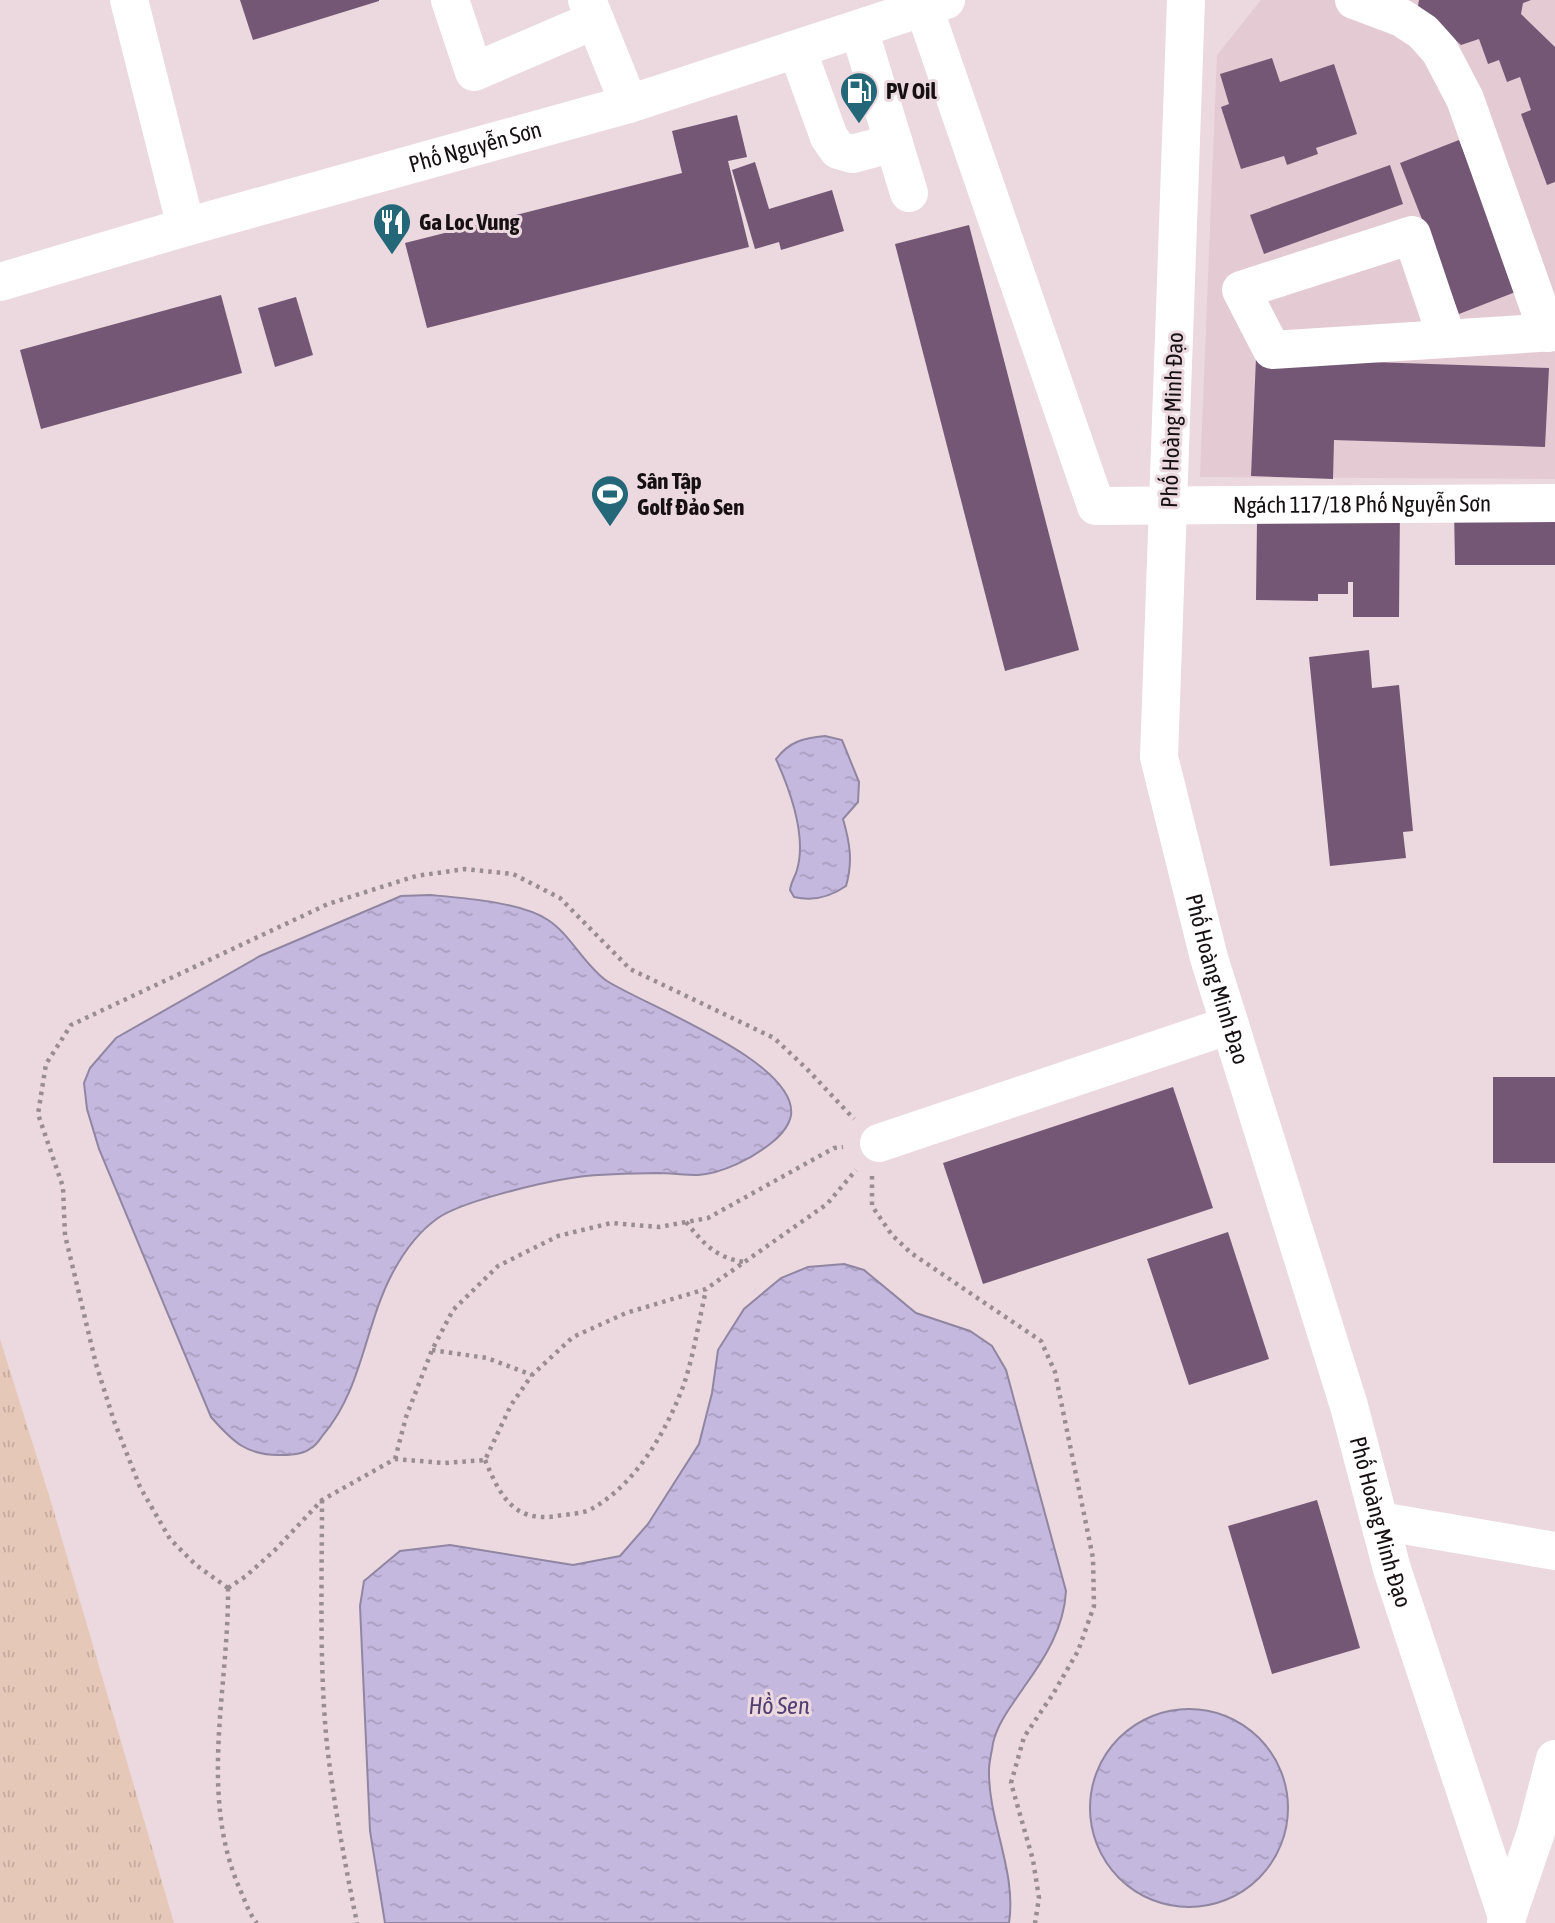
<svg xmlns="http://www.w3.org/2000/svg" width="1555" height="1923" font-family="'Asap Condensed',sans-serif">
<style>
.built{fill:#e4cad3}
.grass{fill:url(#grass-tufts)}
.water{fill:url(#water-ripples);stroke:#9086a2;stroke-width:2}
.building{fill:#745774}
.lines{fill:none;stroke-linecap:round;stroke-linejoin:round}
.path{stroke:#9a8d91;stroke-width:4.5;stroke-dasharray:3.5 5;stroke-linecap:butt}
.minor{stroke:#fff;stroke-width:38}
.labels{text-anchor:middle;stroke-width:6;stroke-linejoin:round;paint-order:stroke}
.poi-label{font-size:23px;font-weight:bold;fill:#161012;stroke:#ebd9df;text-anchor:start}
.street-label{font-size:23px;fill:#161012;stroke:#ebd9df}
.water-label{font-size:24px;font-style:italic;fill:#523f72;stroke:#ebd9df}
</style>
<defs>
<pattern id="grass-tufts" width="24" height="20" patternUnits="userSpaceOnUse" patternTransform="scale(1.75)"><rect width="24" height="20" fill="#e6c8b9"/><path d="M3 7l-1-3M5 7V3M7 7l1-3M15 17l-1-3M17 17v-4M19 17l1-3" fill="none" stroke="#c5ab9e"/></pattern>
<pattern id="water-ripples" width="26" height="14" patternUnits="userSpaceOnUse" patternTransform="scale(1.75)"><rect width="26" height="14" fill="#c5b8df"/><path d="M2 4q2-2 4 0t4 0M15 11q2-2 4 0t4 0" fill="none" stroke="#a89dbe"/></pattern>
</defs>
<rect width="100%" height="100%" fill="#ebd9df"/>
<polygon class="built" points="1261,0 1555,0 1555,479 1200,477 1217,55"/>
<polygon class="grass" points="0,1339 52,1505 174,1923 0,1923"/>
<g class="water">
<path d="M825,736L842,740L859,782L858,802L843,819C850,843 853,862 846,886C830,897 814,902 794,897L790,890C791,882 795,877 797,870C807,836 790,790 776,759C790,741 804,738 825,736Z"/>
<path d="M430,895C463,898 521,902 548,920C570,934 585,966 607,981C646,1006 798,1062 791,1115C789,1127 779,1137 770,1144C751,1159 723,1173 698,1175C684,1175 670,1173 656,1173C627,1174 594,1173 565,1179C535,1184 461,1202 438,1218C418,1232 403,1253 392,1274C365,1325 362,1390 323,1435C320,1439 316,1446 311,1448C304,1454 291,1455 282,1455C247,1456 233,1442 211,1417L99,1149L87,1109L84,1083L90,1068L116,1038L260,956L401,896Z"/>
<path d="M844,1264L864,1270L916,1313L970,1331L992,1346L1006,1370L1066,1591C1064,1628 1045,1658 1024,1687C1012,1705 998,1722 993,1743C992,1752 989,1761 989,1770C988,1821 1017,1872 1009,1923H385L370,1831L360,1606L364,1581L400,1551L450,1545L573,1565L620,1556L648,1524L699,1444L712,1393L718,1350L744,1309L781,1278L808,1267Z"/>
<circle cx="1189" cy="1808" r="99"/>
</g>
<g class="building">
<polygon points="240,0 379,0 379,1 253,40"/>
<polygon points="1419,0 1531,0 1523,3 1521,14 1555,47 1555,182 1547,185 1521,114 1531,110 1520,77 1507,82 1499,60 1488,64 1479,39 1461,45 1418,6"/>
<polygon points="1272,58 1280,82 1334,64 1357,134 1316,148 1318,154 1287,165 1284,156 1241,169 1221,107 1229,104 1220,74"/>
<polygon points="737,115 747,157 728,161 749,247 427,328 405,243 682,173 672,131"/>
<polygon points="1459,140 1518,291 1459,314 1400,163"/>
<polygon points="755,162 769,209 832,190 844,231 781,250 779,242 755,249 732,170"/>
<polygon points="1390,165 1403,204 1264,254 1250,215"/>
<polygon points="969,225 1079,650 1005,671 895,244"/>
<polygon points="221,295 242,373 41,429 20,350"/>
<polygon points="296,297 313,355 275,367 258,308"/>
<polygon points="1256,358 1549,368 1545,447 1334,440 1333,479 1251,476"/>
<polygon points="1400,507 1399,617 1353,617 1353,582 1348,582 1348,594 1318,594 1318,601 1256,600 1257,521"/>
<polygon points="1454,508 1555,508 1555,565 1455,565"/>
<polygon points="1369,650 1372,688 1399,685 1413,831 1403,832 1406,858 1330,866 1309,657"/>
<rect x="1493" y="1077" width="62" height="86"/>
<polygon points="1173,1087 1213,1208 983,1284 943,1163"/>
<polygon points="1228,1232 1269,1359 1189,1385 1147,1259"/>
<polygon points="1317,1500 1360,1648 1272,1674 1228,1526"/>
</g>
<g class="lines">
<g class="path">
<polyline points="872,1176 872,1206 892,1235 911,1253 1041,1341 1055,1372 1093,1558 1094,1606 1078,1651 1053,1694 1024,1737 1011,1783 1033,1860 1039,1898 1035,1923"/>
<path d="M686,1222C703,1243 716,1258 744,1262"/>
<polyline points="432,1350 487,1358 532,1375"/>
<polyline points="395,1459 406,1417 432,1350 453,1310 498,1266 558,1236 611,1223 659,1227 708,1218 834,1148 843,1147"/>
<path d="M485,1460C500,1495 513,1523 557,1516C568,1514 584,1514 593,1508C637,1483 667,1430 684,1384C694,1354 699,1320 706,1290"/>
<path d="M322,1500C322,1581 319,1664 327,1745C334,1805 345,1864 357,1923"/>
<polyline points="228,1588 196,1565 170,1539 140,1487 114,1421 96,1364 65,1235 63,1187 38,1114 46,1064 71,1025 328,904 416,876 465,869 513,874 560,898 630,969 774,1038 807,1069 854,1119"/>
<polyline points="228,1588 246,1576 275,1550 322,1500 395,1459 444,1463 485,1460 511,1405 532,1375 573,1337 626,1313 706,1289 827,1204 856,1170"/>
<path d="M228,1588C229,1690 197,1797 242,1894C246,1904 250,1915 257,1923"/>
</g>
<g class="minor">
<polyline points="129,0 186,227"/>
<polyline points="450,0 474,72 595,20"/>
<polyline points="587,0 629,104"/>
<path id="s1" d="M1186,0L1159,757L1209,958L1349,1406L1392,1569L1507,1917L1506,1923"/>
<polyline points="1354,0 1402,18 1423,32 1440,51 1465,99 1548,333"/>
<path id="s2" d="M924,8L1096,506L1555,503"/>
<polyline points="859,29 909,193"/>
<polyline points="797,49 829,137 838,150 852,154 894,143"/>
<path id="s3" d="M0,282L186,227L629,104L946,0"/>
<polyline points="1447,339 1412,235 1241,290 1272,350 1555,332"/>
<polyline points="879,1143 1230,1025"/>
<polyline points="1380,1521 1555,1551"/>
<polyline points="1507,1917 1536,1832 1555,1759"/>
</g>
</g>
<defs>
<symbol id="fuel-pin" viewBox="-11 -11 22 30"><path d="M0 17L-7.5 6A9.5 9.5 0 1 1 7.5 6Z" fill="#236778" stroke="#ebd9df"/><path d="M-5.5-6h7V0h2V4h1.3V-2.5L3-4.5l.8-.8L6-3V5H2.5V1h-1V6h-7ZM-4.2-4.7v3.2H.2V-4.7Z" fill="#fff"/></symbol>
<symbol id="restaurant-pin" viewBox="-11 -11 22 30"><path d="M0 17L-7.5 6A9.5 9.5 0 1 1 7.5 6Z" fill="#236778" stroke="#ebd9df"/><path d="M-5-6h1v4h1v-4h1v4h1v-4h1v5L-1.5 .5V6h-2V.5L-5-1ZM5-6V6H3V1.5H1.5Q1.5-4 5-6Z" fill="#fff"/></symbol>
<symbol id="stadium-pin" viewBox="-11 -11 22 30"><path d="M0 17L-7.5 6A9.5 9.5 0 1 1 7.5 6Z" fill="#236778" stroke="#ebd9df"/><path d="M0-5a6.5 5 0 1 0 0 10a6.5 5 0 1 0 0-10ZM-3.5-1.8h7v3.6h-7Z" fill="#fff"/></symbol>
</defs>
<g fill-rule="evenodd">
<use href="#fuel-pin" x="837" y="69" width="44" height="60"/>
<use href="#restaurant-pin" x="370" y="200" width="44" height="60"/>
<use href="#stadium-pin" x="588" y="472" width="44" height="60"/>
</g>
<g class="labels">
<g class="poi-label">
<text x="886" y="99">PV Oil</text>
<text x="419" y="230">Ga Loc Vung</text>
<text x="637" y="489">Sân Tập<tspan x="637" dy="26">Golf Đảo Sen</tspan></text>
</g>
<g class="street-label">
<text dy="8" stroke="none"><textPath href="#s3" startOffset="494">Phố Nguyễn Sơn</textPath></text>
<text transform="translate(1172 420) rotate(-88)" y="8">Phố Hoàng Minh Đạo</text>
<text dy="8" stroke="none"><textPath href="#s2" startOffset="793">Ngách 117/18 Phố Nguyễn Sơn</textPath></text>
<text dy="8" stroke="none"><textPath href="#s1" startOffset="987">Phố Hoàng Minh Đạo</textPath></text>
<text dy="8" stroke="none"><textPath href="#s1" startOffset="1554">Phố Hoàng Minh Đạo</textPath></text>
</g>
<g class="water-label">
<text x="779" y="1714">Hồ Sen</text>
</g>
</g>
</svg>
